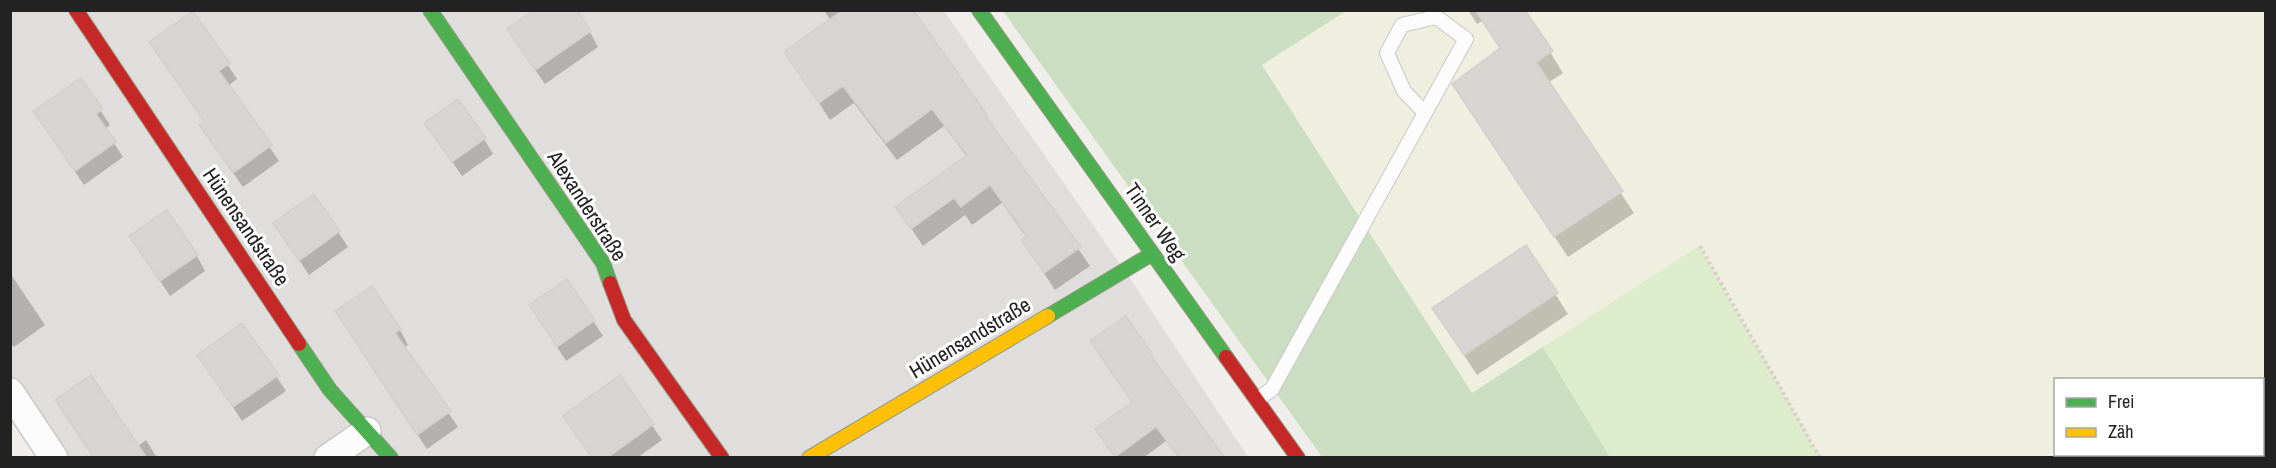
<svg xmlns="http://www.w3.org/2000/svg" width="2276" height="468" font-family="'Archivo Narrow',sans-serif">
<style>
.residential{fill:#dfdedc}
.farmland{fill:#efefdf;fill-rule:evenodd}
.grass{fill:#ddeccb}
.forest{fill:#cbdec1}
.shadow{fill:#0003}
.building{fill:#d7d4d2;stroke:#d3d0cc;stroke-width:1.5}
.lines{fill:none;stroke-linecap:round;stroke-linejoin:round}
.lane-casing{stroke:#c9c8c7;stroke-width:16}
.street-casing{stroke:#c9c8c7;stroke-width:30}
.fast-casing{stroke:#999a82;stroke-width:16}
.slow-casing{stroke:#999a82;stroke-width:16}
.jam-casing{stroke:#999a82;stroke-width:16}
.path{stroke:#dccecd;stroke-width:4;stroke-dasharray:3 3;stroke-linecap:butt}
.lane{stroke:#fdfcfc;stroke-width:14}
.street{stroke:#fdfcfc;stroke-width:27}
.fast{stroke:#4caf50;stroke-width:14}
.slow{stroke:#ffc107;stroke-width:14}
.jam{stroke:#c62828;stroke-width:14}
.labels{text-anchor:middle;stroke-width:6;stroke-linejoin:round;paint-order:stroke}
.street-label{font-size:21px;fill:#222;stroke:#fff}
</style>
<rect width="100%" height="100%" fill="#f0eeeb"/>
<polygon class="residential" points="11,11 944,11 1125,271 1248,457 54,457 11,392"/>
<path class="farmland" d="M1346,11H2265V457H1820L1699,246L1472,393L1262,64ZM2056,380H2262V454H2056Z"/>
<polygon class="grass" points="1699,246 1820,457 1610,457 1543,347"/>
<polygon class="forest" points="1003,11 1346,11 1262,65 1472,393 1543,347 1610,457 1322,457"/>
<g class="shadow">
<polygon points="824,10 912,10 1090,266 1055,290 1023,241 1027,238 1002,203 972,225 965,215 923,246 897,207 967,157 944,126 897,160 854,103 830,120 786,52 831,21"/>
<polygon points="1468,10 1524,10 1563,73 1548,83 1634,213 1568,257 1454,84 1501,50 1482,21 1477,24"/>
<polygon points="193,13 237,79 228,86 279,161 243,187 210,140 205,122 151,43"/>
<polygon points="590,32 598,47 545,84 518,45"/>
<polygon points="80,80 110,125 105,129 123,157 84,185 44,126"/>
<polygon points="426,124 484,139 493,154 462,176"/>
<polygon points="314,196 348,247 309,275 275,224"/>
<polygon points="131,237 197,256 205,271 170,296"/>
<polygon points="1526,248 1568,314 1477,375 1446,328"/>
<polygon points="10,273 45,325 14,347 10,343"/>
<polygon points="567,281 603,336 566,361 531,306"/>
<polygon points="1126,318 1159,368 1223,458 1179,458 1166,441 1143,458 1115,458 1105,444 1097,429 1133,403 1092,342"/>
<polygon points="242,325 286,391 242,421 199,355"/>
<polygon points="346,327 400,330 408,345 404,348 458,427 427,449"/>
<polygon points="619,377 662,440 637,458 592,458"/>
<polygon points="146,440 157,458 103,458 138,446"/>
</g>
<g class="building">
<polygon points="534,10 577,10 591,31 535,70 507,29"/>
<polygon points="843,10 913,10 988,116 986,117 1081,247 1044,273 1021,240 1027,236 990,185 961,207 954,198 911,229 895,207 967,155 932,109 886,143 843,86 819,103 784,52"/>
<polygon points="1475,10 1525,10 1553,51 1536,62 1623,191 1554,237 1452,84 1500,48"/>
<polygon points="193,11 230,63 219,71 272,145 233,173 199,125 204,121 149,42"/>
<polygon points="81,78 103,109 96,114 116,142 75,171 33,111"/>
<polygon points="458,99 486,138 452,162 424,123"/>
<polygon points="314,194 340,231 299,261 273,223"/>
<polygon points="167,210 198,255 160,281 129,236"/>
<polygon points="1526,245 1558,293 1464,355 1432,308"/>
<polygon points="567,279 595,320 557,347 529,305"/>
<polygon points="372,286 401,329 395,333 451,411 417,435 335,311"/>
<polygon points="1126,316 1151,352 1149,353 1225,458 1180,458 1156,427 1115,457 1095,429 1132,402 1090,341"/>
<polygon points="242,323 279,375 233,407 197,355"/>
<polygon points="91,375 147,458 94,458 55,400"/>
<polygon points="620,375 654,424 607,458 592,458 563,416"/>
</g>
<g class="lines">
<defs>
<polyline id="lane" points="1257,400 1272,389 1466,39 1436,17 1402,25 1387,53 1404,91 1425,113"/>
<g id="street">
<polyline points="10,392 54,458"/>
<polyline points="328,458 367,431"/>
</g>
<g id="fast">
<polyline points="430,10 603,263 610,283"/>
<polyline points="979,10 1226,357"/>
<polyline points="1048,316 1152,254"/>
<polyline points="299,344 330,390 391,458"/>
</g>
<polyline id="slow" points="809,458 1048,316"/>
<g id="jam">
<polyline points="76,10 299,344"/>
<polyline points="610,283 624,320 722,458"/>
<polyline points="1226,357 1298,458"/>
</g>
</defs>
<use href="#lane" class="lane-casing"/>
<use href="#street" class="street-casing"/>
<use href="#fast" class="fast-casing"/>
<use href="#slow" class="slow-casing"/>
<use href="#jam" class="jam-casing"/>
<polyline class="path" points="1700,246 1820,458"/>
<use href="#lane" class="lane"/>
<use href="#street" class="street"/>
<use href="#fast" class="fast"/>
<use href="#slow" class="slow"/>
<use href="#jam" class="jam"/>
</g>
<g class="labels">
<g class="street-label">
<text transform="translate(587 206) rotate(57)" y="7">Alexanderstraße</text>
<text transform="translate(1155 222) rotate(55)" y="7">Tinner Weg</text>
<text transform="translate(246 227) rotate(56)" y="7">Hünensandstraße</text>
<text transform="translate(970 338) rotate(-31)" y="7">Hünensandstraße</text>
</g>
</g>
<rect width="2276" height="468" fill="none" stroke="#222222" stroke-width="24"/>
<rect x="2054" y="378" width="210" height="78" fill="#ffffff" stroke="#a7a7a7" stroke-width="1.5"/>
<rect x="2066" y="398" width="30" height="9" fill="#4caf50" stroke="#a7a7a7" stroke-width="1.5"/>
<text x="2108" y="408" font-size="18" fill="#222222">Frei</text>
<rect x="2066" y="428" width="30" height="9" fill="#ffc107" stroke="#a7a7a7" stroke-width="1.5"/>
<text x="2108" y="438" font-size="18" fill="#222222">Zäh</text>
</svg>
